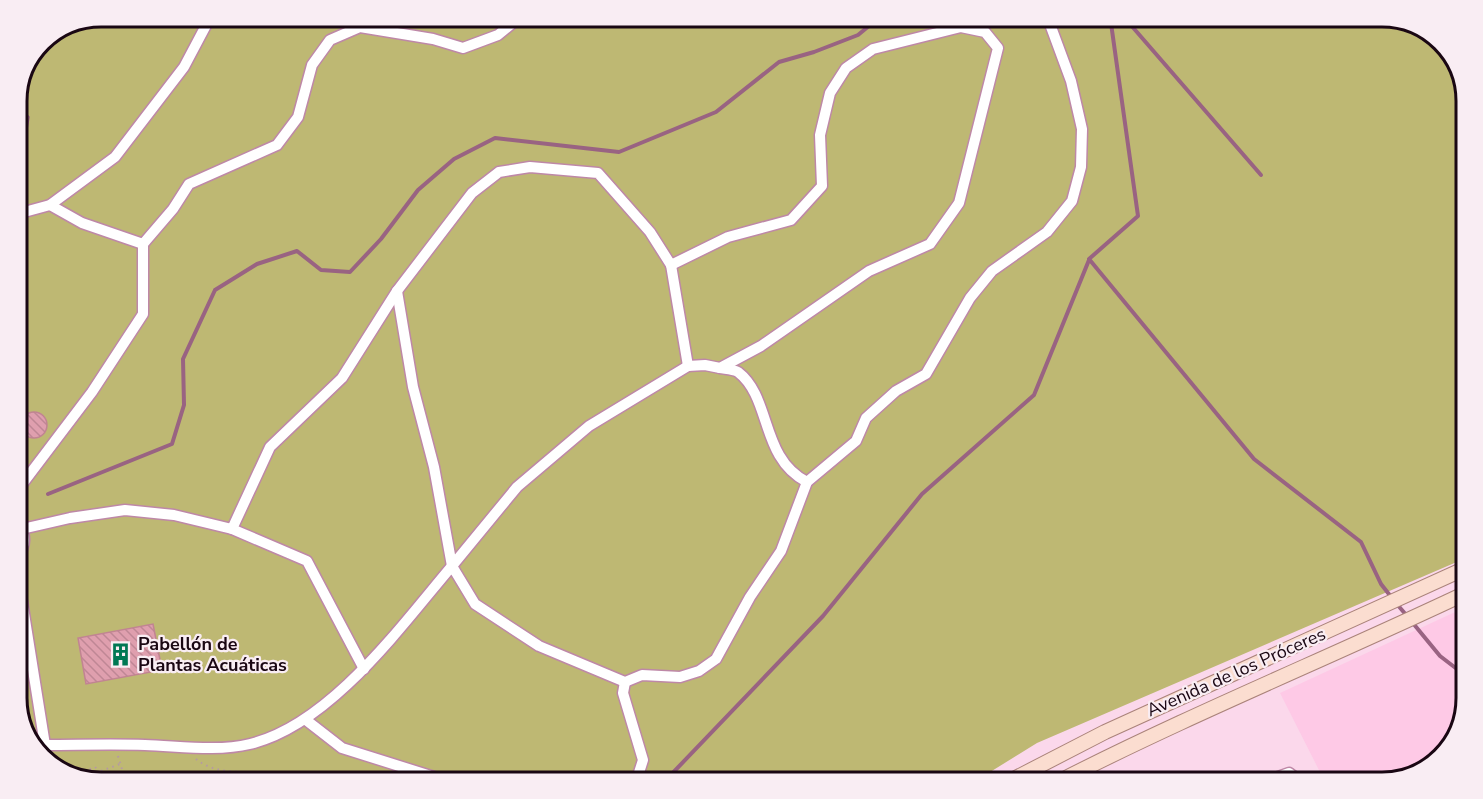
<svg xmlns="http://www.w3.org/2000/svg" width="1483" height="799" font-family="'Nunito Sans',sans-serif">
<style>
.built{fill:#fec9e6}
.garden{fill:#beb873}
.water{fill:url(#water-waves);stroke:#996382;stroke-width:1.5}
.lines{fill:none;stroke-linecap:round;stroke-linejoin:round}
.stream{stroke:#996382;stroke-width:4}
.building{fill:url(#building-back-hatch);stroke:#c18492;stroke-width:1.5}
.minor-casing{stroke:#be88a7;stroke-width:13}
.major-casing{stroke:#aa837a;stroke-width:16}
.path{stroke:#b597a7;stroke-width:2;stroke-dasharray:1.5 4.5;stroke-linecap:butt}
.minor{stroke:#fff;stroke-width:10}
.major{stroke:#fbddd0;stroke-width:14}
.labels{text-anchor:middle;stroke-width:4.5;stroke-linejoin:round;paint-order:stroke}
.poi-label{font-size:18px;font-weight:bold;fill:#1a0713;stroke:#f9edf3;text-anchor:start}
.street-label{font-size:18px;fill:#1a0713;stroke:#f9edf3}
.rim{fill:none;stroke:#1a0713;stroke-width:3}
</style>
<defs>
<pattern id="water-waves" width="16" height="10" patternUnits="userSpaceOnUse" patternTransform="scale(1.5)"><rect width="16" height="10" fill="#cf8bb2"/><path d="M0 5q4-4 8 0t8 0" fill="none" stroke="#b17698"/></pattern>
<pattern id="building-back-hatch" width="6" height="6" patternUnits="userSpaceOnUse" patternTransform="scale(1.5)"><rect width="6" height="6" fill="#df9fae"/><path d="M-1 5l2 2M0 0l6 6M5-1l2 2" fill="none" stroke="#bf8795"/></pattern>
</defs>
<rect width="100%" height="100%" fill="#fbd8eb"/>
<polygon class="built" points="1466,607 1466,697 1458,735 1428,768 1382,782 1325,782 1280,693"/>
<polygon class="garden" points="1381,16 1419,25 1452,55 1466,96 1466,558 1037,743 974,782 102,782 64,774 31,745 17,703 17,96 42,41 102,17"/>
<polygon class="water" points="17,104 29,117 19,179 17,178"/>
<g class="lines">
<g class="stream">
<polyline points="1110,16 1138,216 1089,259 1254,459 1361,542 1381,584 1392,598"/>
<polyline points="1123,16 1261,175"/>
<polyline points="48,494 172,444 184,405 183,359 215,290 257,264 297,251 321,270 350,272 381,239 418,190 454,159 495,138 619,152 716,112 779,62 814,52 858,35 881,16"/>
<polyline points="1396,603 1407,616"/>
<polyline points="1412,622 1440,656 1466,676"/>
<polyline points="664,782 823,616 922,494 1034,395 1089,260"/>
</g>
</g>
<g class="building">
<circle cx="34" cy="425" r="13"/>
<polygon points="153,624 162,670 86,684 78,638"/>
</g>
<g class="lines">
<defs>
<g id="minor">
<polyline points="17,214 50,205 115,157 184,67 211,16"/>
<polyline points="143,244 173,209 189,184 277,145 298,117 312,65 330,40 360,27 433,39 463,48 498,35 521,16"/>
<polyline points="671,265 688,366"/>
<polyline points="397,291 413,387 434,467 452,566"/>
<path d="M720,368C725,369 733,369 738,372C772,398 760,458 807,482"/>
<polyline points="17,491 92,392 143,314 143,244 82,223 50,205"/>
<path d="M17,522C26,534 27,545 17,557"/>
<polyline points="22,529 70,518 125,510 174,515 232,529 307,561 364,669"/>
<polyline points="232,529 270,447 342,378 397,291 472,193 499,172 530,167 598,173 650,232 671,265 728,237 791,220 822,186 820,135 830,93 846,68 873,49 961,27 985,32 998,48 959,203 930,244 869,271 761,346 720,368 705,365 688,366 589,426 517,487 452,566"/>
<polyline points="17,588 22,601 45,745"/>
<polyline points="625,682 623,693 643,760 636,782"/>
<polyline points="306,720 342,748 450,782"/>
<path d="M34,748L45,745C78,745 112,744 145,745C179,746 217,752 250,744C330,725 401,626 452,566L475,604L539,646L625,682L642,675L680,677L699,671L716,659L750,597L781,551L807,482L856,441L866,418L896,391L926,374L970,298L992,271L1047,232L1072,201L1081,167L1082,129L1071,81L1047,16"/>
<polyline points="1264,782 1289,773 1301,782"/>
</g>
<g id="major">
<polyline points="1008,782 1105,732 1466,568"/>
<path d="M1058,782C1191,714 1331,657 1466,593"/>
</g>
</defs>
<use href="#minor" class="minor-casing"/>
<use href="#major" class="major-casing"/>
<g class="path">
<polyline points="118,756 126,782"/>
<path d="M196,759C226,783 268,762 289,782"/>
<polyline points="101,771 120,764"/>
<polyline points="86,779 86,771 95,767 102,774 98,782"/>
</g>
<use href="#minor" class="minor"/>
<use href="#major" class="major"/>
</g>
<defs>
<symbol id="building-bare" viewBox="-9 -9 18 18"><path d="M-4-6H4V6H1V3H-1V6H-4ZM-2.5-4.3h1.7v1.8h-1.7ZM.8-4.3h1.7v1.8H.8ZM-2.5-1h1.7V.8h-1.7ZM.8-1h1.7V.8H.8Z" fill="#007854" stroke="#f9edf3" stroke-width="2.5" paint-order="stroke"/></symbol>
</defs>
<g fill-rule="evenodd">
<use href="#building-bare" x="104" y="638" width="33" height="33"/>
</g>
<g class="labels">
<g class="poi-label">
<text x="138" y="650">Pabellón de<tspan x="138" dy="21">Plantas Acuáticas</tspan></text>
</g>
<g class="street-label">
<text transform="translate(1236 672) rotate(-24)" y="6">Avenida de los Próceres</text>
</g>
</g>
<path d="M0 0H1483V799H0ZM101 27H1382A74 74 0 0 1 1456 101V698A74 74 0 0 1 1382 772H101A74 74 0 0 1 27 698V101A74 74 0 0 1 101 27Z" fill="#f9edf3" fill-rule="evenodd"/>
<path class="rim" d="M101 27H1382A74 74 0 0 1 1456 101V698A74 74 0 0 1 1382 772H101A74 74 0 0 1 27 698V101A74 74 0 0 1 101 27Z"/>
</svg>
